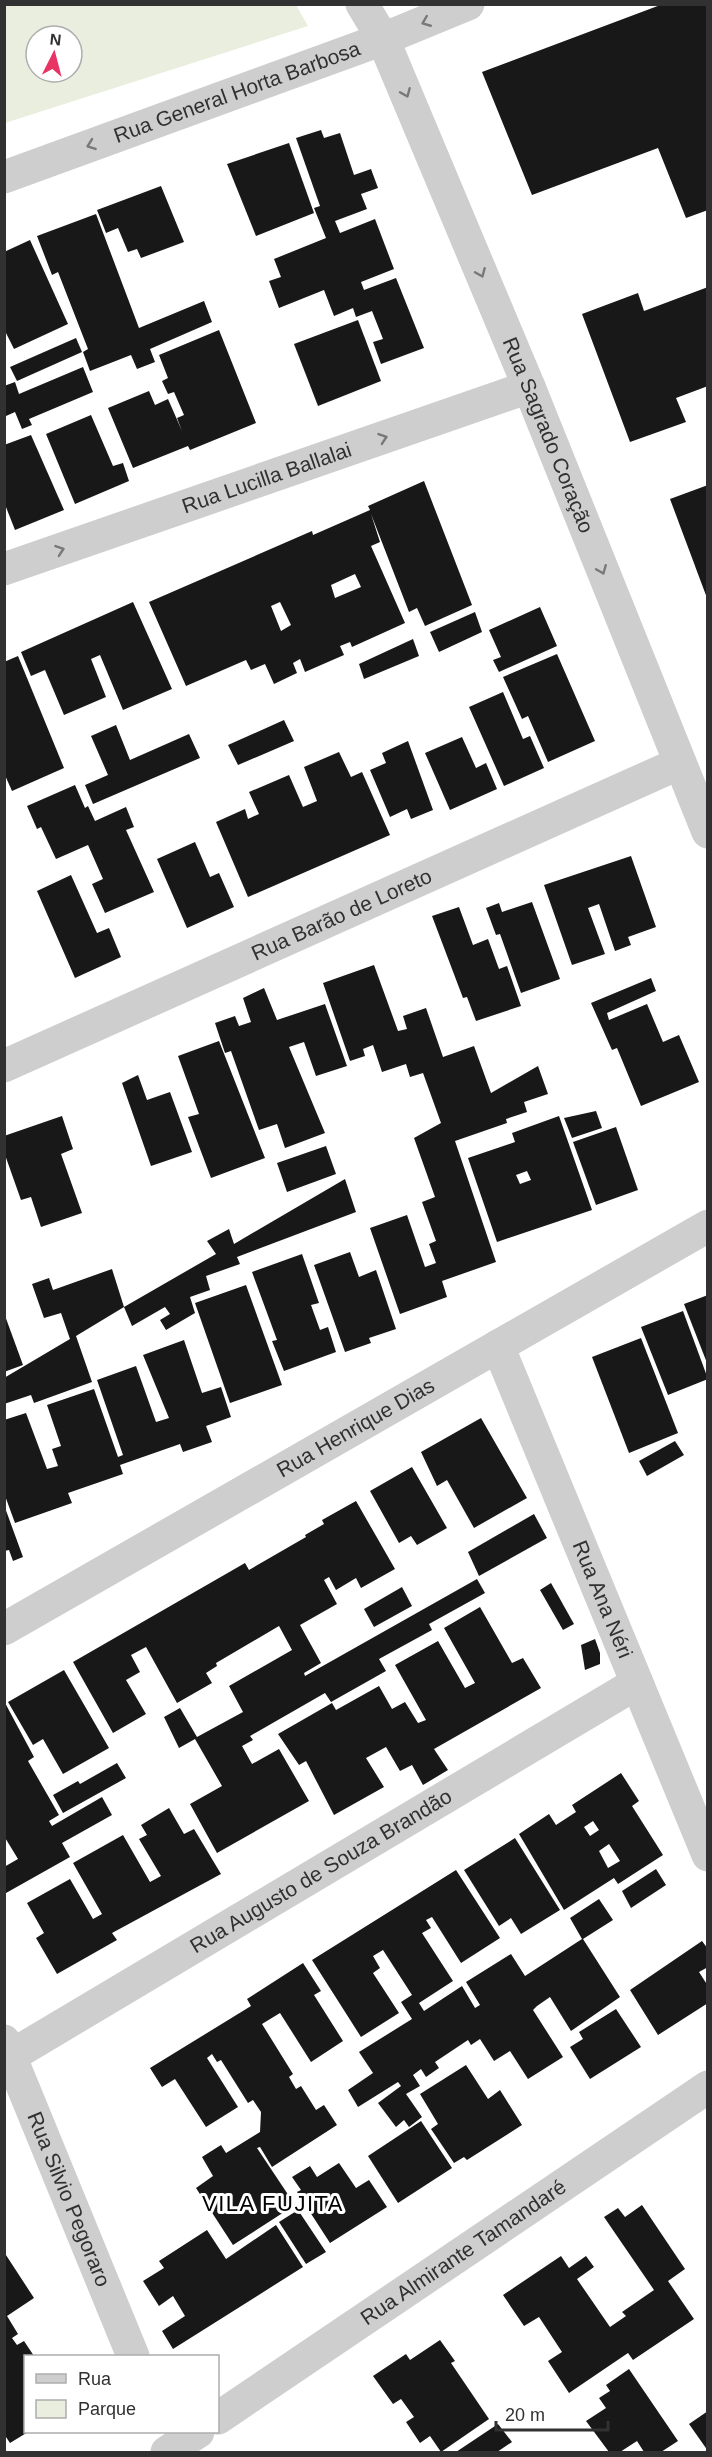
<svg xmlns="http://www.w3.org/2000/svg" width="712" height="2457" font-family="Helvetica,sans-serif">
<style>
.green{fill:#eaeedf;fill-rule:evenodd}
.building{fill:#181818;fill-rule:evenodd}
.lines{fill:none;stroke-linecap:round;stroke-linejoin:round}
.street{stroke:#cecece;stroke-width:33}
.oneway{stroke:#787878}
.labels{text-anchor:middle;stroke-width:6;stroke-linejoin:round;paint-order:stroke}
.street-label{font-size:21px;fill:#313131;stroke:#fff}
.neighbourhood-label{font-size:22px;letter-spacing:1.5px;fill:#000;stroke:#fff}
</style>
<rect width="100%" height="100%" fill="#fff"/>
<path class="green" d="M5,4L296,5L308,26L5,123ZM36,36H72V72H36Z"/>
<g class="building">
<polygon points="663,4 708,4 708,210 686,218 658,148 532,195 482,72"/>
<polygon points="321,130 324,138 340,133 354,175 371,169 378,188 361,194 367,209 335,221 340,233 375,219 394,269 361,282 364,290 396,278 424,348 381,364 373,342 383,339 372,311 356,317 353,308 334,316 324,290 279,308 269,281 281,277 274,259 326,238 314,208 320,206 296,138"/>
<polygon points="289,143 314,213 256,236 227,164"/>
<polygon points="161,186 184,242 141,258 137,249 128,252 118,228 106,233 97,210"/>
<polygon points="96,214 139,328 204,301 212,322 150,349 155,362 137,369 131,355 90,371 83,352 88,349 58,272 52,275 37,236"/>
<polygon points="30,240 68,324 14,349 4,329 4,252"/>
<polygon points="708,287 708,386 676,398 686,422 630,442 582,314 638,293 644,311"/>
<polygon points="358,320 381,381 318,406 294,344"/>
<polygon points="219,330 256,423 190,450 188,446 133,468 108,408 149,391 155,405 168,399 182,431 177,418 184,415 174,392 168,394 162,381 168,378 159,355"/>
<polygon points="76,338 82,352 17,381 10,367"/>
<polygon points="83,367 93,392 29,419 32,425 22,429 15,412 6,416 4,386 15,382 19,394"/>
<polygon points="91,415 113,466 123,463 129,481 75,504 46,434"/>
<polygon points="31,435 64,510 15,530 4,502 4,445"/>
<path d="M424,481L472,605L425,626L417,608L409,612L371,514L380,542L371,546L405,623L352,647L350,642L340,646L344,655L305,672L300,659L293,663L297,673L274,684L265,664L251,670L246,660L186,686L149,602L312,531L313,535L370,510L368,506ZM355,574L361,587L335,598L331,585ZM280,602L291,625L281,631L271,606Z"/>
<polygon points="708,485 708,598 707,598 670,499"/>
<polygon points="133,602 172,689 123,710 100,655 91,659 106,697 64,715 45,670 31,676 21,652"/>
<polygon points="540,607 557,646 499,672 493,660 501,657 489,630"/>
<polygon points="475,612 482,632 439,652 430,632"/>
<polygon points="413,639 419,656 364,679 359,664"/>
<polygon points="557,654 595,741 548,762 528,716 522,719 503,677"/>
<polygon points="18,656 64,768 12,791 4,773 4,662"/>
<polygon points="503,692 523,739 530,736 544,768 504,786 469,707"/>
<polygon points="284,720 294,741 238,765 228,745"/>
<polygon points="116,725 130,760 189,734 200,758 93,804 85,785 108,775 91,736"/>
<polygon points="462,737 476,768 486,763 497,789 450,810 425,753"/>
<polygon points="408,741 433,810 411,819 407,809 390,817 370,770 386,763 382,753"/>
<polygon points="339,752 351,777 362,772 390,835 248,897 216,822 245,809 248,819 259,814 249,792 289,775 303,807 317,801 304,767"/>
<polygon points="75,785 85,808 88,806 95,821 126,807 134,827 126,830 154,892 105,913 92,884 103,879 88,845 56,859 41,827 37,829 27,806"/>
<polygon points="195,842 210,877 219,873 234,907 187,928 157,859"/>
<polygon points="631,856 656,927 628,937 631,945 615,951 599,904 588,908 605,954 572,965 544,885"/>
<polygon points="71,875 97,933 109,928 121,957 75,978 37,891"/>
<polygon points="532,902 560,979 521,993 500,934 496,935 486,908 499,903 502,912"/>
<polygon points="459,907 473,945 488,939 499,969 507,966 521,1006 476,1021 467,997 463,998 432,916"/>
<polygon points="374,965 398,1031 407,1029 403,1016 426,1008 443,1057 474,1046 491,1093 538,1066 548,1094 524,1102 527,1112 506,1119 507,1123 455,1141 496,1262 442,1281 447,1297 400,1314 370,1228 407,1215 425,1267 436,1263 429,1244 436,1241 422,1202 435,1197 414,1138 441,1123 423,1073 410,1077 406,1064 382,1072 373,1045 363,1049 365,1056 350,1061 323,983"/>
<polygon points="651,978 656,991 607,1013 609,1020 647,1004 663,1042 679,1035 699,1082 641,1106 617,1048 612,1050 591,1003"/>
<polygon points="264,988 277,1020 325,1004 347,1066 316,1076 304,1042 289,1047 325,1133 285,1148 277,1124 259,1130 231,1051 225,1053 215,1023 235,1016 239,1026 251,1022 243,998"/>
<polygon points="219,1041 265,1158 211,1178 188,1117 199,1114 178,1056"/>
<polygon points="138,1075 147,1100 170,1092 192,1152 151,1166 122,1083"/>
<polygon points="596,1111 602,1128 572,1138 564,1118"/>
<polygon points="62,1116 73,1149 61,1154 82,1213 41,1227 31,1197 21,1200 4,1152 4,1136"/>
<path d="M559,1116L592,1210L497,1242L468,1158L515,1142L512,1133ZM527,1171L531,1180L520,1184L516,1175Z"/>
<polygon points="616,1127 638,1190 596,1205 573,1142"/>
<polygon points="326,1146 336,1174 287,1192 277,1163"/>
<polygon points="345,1179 356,1212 237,1257 240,1264 206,1276 210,1290 190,1297 195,1313 166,1330 160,1320 170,1314 165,1307 132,1326 124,1307 76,1336 92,1382 34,1403 31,1395 4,1404 4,1378 70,1339 61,1313 44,1318 32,1284 49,1278 53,1290 112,1269 124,1307 216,1254 207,1241 229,1229 234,1244"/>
<polygon points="350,1252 359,1277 376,1270 396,1329 369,1338 371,1343 345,1352 314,1265"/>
<polygon points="302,1254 319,1303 311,1305 320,1330 328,1327 336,1352 284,1371 272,1341 277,1340 252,1272"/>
<polygon points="246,1285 282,1385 230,1403 195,1303"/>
<polygon points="708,1295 708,1363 707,1363 684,1304"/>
<polygon points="683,1311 708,1379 668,1395 641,1327"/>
<polygon points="4,1313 23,1365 4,1372"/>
<polygon points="641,1338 678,1433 629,1453 592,1357"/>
<polygon points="184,1340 202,1393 221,1387 231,1417 206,1426 212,1442 183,1452 180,1444 120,1465 123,1474 68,1493 72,1503 15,1523 4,1493 4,1420 26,1413 47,1469 58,1466 52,1449 61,1446 47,1405 94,1389 118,1457 123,1455 97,1380 136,1366 156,1422 169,1418 143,1355"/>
<polygon points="481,1418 527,1498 474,1528 447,1480 437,1486 421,1452"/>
<polygon points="675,1441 684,1455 647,1476 639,1461"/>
<polygon points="412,1467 447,1528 417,1545 411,1536 399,1543 370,1491"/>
<polygon points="356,1501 395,1569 361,1588 356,1578 336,1590 329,1577 324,1580 337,1604 300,1625 321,1663 304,1673 305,1676 477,1579 485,1593 429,1624 432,1630 379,1659 386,1671 331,1702 325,1693 250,1736 253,1740 242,1746 252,1764 279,1749 309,1801 217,1853 190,1804 222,1786 195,1739 179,1748 164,1717 180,1708 197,1737 243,1712 229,1686 292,1650 279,1626 216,1663 217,1666 206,1673 212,1683 177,1703 146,1647 131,1655 140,1672 126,1680 146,1714 113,1733 73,1662 245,1563 249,1570 306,1537 305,1535 324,1524 322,1520"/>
<polygon points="4,1505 23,1557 13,1561 9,1550 4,1551"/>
<polygon points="534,1514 547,1538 479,1576 468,1552"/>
<polygon points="551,1583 574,1624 563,1630 540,1590"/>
<polygon points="402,1587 412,1606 374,1627 364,1609"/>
<polygon points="480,1607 512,1663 523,1658 541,1688 434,1749 448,1770 423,1785 412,1765 400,1771 386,1747 366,1758 384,1787 334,1815 306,1761 299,1765 278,1734 332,1703 336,1710 379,1686 392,1709 405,1702 418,1723 426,1720 395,1665 438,1641 465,1688 475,1683 444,1628"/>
<polygon points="595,1639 600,1653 600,1664 585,1670 581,1645"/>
<polygon points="64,1670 109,1748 63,1774 43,1739 33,1745 8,1702"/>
<polygon points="4,1701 34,1757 28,1761 59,1815 49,1821 52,1826 102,1797 112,1815 62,1843 70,1857 6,1893 4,1867 18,1859 4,1836"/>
<polygon points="117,1763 126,1778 63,1813 53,1795 78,1781 80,1784"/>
<path d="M621,1773L639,1801L632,1806L663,1855L618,1884L614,1878L564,1910L519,1834L549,1814L556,1825L576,1812L572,1805ZM593,1821L599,1830L590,1836L584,1827ZM609,1844L620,1861L608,1868L599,1851Z"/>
<polygon points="169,1808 184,1834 194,1829 221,1874 112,1933 117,1940 57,1974 36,1938 44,1933 27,1903 70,1879 93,1919 102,1914 73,1863 123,1835 150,1882 161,1876 139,1839 147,1835 141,1825"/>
<polygon points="515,1838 560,1910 521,1934 511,1918 499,1926 464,1870"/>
<polygon points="656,1869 666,1885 631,1908 622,1891"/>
<polygon points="456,1870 500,1938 461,1963 432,1917 426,1920 431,1928 422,1933 453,1981 419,2003 424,2011 462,1986 475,2008 480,2005 466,1982 511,1954 525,1976 582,1939 570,1918 599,1899 613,1920 583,1939 620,1997 571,2031 550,1997 537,2006 533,2010 563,2057 528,2079 510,2051 494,2061 480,2039 471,2045 468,2040 435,2062 439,2068 426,2077 421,2069 413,2075 420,2086 406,2094 422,2117 409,2127 404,2120 396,2127 378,2103 401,2086 398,2082 358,2107 348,2090 373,2073 359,2052 412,2019 401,2002 412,1995 383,1950 373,1956 380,1968 373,1973 399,2013 361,2037 312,1960"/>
<polygon points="702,1941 708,1949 708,1967 699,1972 708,1986 708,2003 658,2035 630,1990"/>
<polygon points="303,1963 321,1991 314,1995 343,2041 311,2062 280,2013 262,2024 293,2074 289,2077 296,2089 301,2086 316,2110 324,2105 337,2125 272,2167 260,2147 257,2148 295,2205 233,2245 196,2188 213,2176 202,2157 221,2145 226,2153 260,2132 261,2112 253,2100 248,2103 221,2060 217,2062 212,2054 207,2058 238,2107 206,2127 175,2079 162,2087 150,2068 251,2006 247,1999"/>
<polygon points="616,2009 641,2047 590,2079 570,2047 583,2039 579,2032"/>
<polygon points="466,2065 488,2099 500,2090 522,2125 467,2160 464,2157 454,2163 431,2129 438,2124 420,2094"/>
<polygon points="421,2121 452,2168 398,2203 368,2156"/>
<polygon points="339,2163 356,2188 369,2180 387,2207 330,2243 297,2192 301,2190 292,2177 310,2166 317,2177"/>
<polygon points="642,2205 685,2269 668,2281 694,2319 633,2360 628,2353 569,2393 548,2361 562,2352 539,2317 524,2326 503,2295 561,2256 569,2268 586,2256 594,2267 577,2279 610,2327 626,2316 622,2312 654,2290 604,2217 618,2208 625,2217"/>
<polygon points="298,2210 326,2252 306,2264 279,2222"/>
<polygon points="276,2225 303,2267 173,2349 162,2331 185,2316 173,2296 159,2306 143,2281 164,2268 159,2261 207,2230 226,2259"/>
<polygon points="4,2252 34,2298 7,2316 18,2334 12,2338 17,2345 24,2341 34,2356 26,2356 26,2432 28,2432 10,2443 4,2434"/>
<polygon points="440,2340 455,2361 451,2363 489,2419 441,2452 430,2436 420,2443 406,2422 414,2417 401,2399 393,2404 373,2376 406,2354 410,2360"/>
<polygon points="629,2369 678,2441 661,2452 644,2452 637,2441 620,2452 609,2452 586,2421 606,2408 599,2398 610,2391 606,2385"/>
<polygon points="708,2411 708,2451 689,2424"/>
<polygon points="498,2424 512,2442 497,2452 456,2452"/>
</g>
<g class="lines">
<g class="street">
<path id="s1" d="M362,4L383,39L529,387L708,832"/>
<path id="s2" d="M4,177L383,39L468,4"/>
<path id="s3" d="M4,569L529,387"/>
<path id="s4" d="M4,1066L680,763"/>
<path id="s5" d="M498,1346L708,1855"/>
<path id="s6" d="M4,1629L708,1226"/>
<path id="s7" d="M4,2041L133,2356"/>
<path id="s8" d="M4,2060L637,1683"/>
<path id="s9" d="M218,2418L708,2087"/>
<polyline points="167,2452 198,2432"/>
</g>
</g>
<defs><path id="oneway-chevron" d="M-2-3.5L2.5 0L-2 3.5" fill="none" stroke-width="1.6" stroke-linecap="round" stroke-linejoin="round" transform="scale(1.5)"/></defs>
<g class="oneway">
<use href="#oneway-chevron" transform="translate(426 22) rotate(158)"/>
<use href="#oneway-chevron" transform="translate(406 93) rotate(67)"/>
<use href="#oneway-chevron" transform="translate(91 145) rotate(160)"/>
<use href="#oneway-chevron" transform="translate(481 273) rotate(67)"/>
<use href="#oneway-chevron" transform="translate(383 438) rotate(-19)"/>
<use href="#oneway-chevron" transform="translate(60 550) rotate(-19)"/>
<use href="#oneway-chevron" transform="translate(602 570) rotate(68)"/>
</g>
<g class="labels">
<g class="street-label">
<text dy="7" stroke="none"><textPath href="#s2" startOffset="248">Rua General Horta Barbosa</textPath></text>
<text dy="7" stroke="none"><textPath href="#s1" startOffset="470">Rua Sagrado Coração</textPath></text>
<text dy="7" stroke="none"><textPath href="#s3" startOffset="278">Rua Lucilla Ballalai</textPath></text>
<text dy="7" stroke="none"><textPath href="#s4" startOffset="370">Rua Barão de Loreto</textPath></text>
<text dy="7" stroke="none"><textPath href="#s6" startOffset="405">Rua Henrique Dias</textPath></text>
<text dy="7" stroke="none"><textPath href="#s5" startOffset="274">Rua Ana Néri</textPath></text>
<text dy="7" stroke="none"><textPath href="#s8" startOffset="369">Rua Augusto de Souza Brandão</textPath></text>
<text dy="7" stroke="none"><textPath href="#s7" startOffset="171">Rua Silvio Pegoraro</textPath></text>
<text dy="7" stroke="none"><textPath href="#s9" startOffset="296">Rua Almirante Tamandaré</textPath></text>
</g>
<g class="neighbourhood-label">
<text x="273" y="2211">VILA FUJITA</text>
</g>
</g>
<rect width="712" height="2457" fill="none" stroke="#313131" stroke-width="12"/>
<rect x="24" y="2355" width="195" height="78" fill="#ffffff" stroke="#adadad" stroke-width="1.5"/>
<rect x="36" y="2374" width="30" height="9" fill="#cecece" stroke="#adadad" stroke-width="1.5"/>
<text x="78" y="2385" font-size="18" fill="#313131">Rua</text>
<rect x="36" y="2400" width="30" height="18" fill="#eaeedf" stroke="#adadad" stroke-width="1.5"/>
<text x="78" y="2415" font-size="18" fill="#313131">Parque</text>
<g transform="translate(54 54) rotate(6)"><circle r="28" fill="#ffffff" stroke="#adadad" stroke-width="1.5"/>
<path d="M0-4.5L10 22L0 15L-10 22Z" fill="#e83365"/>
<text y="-9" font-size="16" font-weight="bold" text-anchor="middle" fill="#313131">N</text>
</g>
<path d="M496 2421v9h112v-9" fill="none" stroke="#313131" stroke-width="3"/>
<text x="505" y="2421" font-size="18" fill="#313131" stroke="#ffffff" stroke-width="4.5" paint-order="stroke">20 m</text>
</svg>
